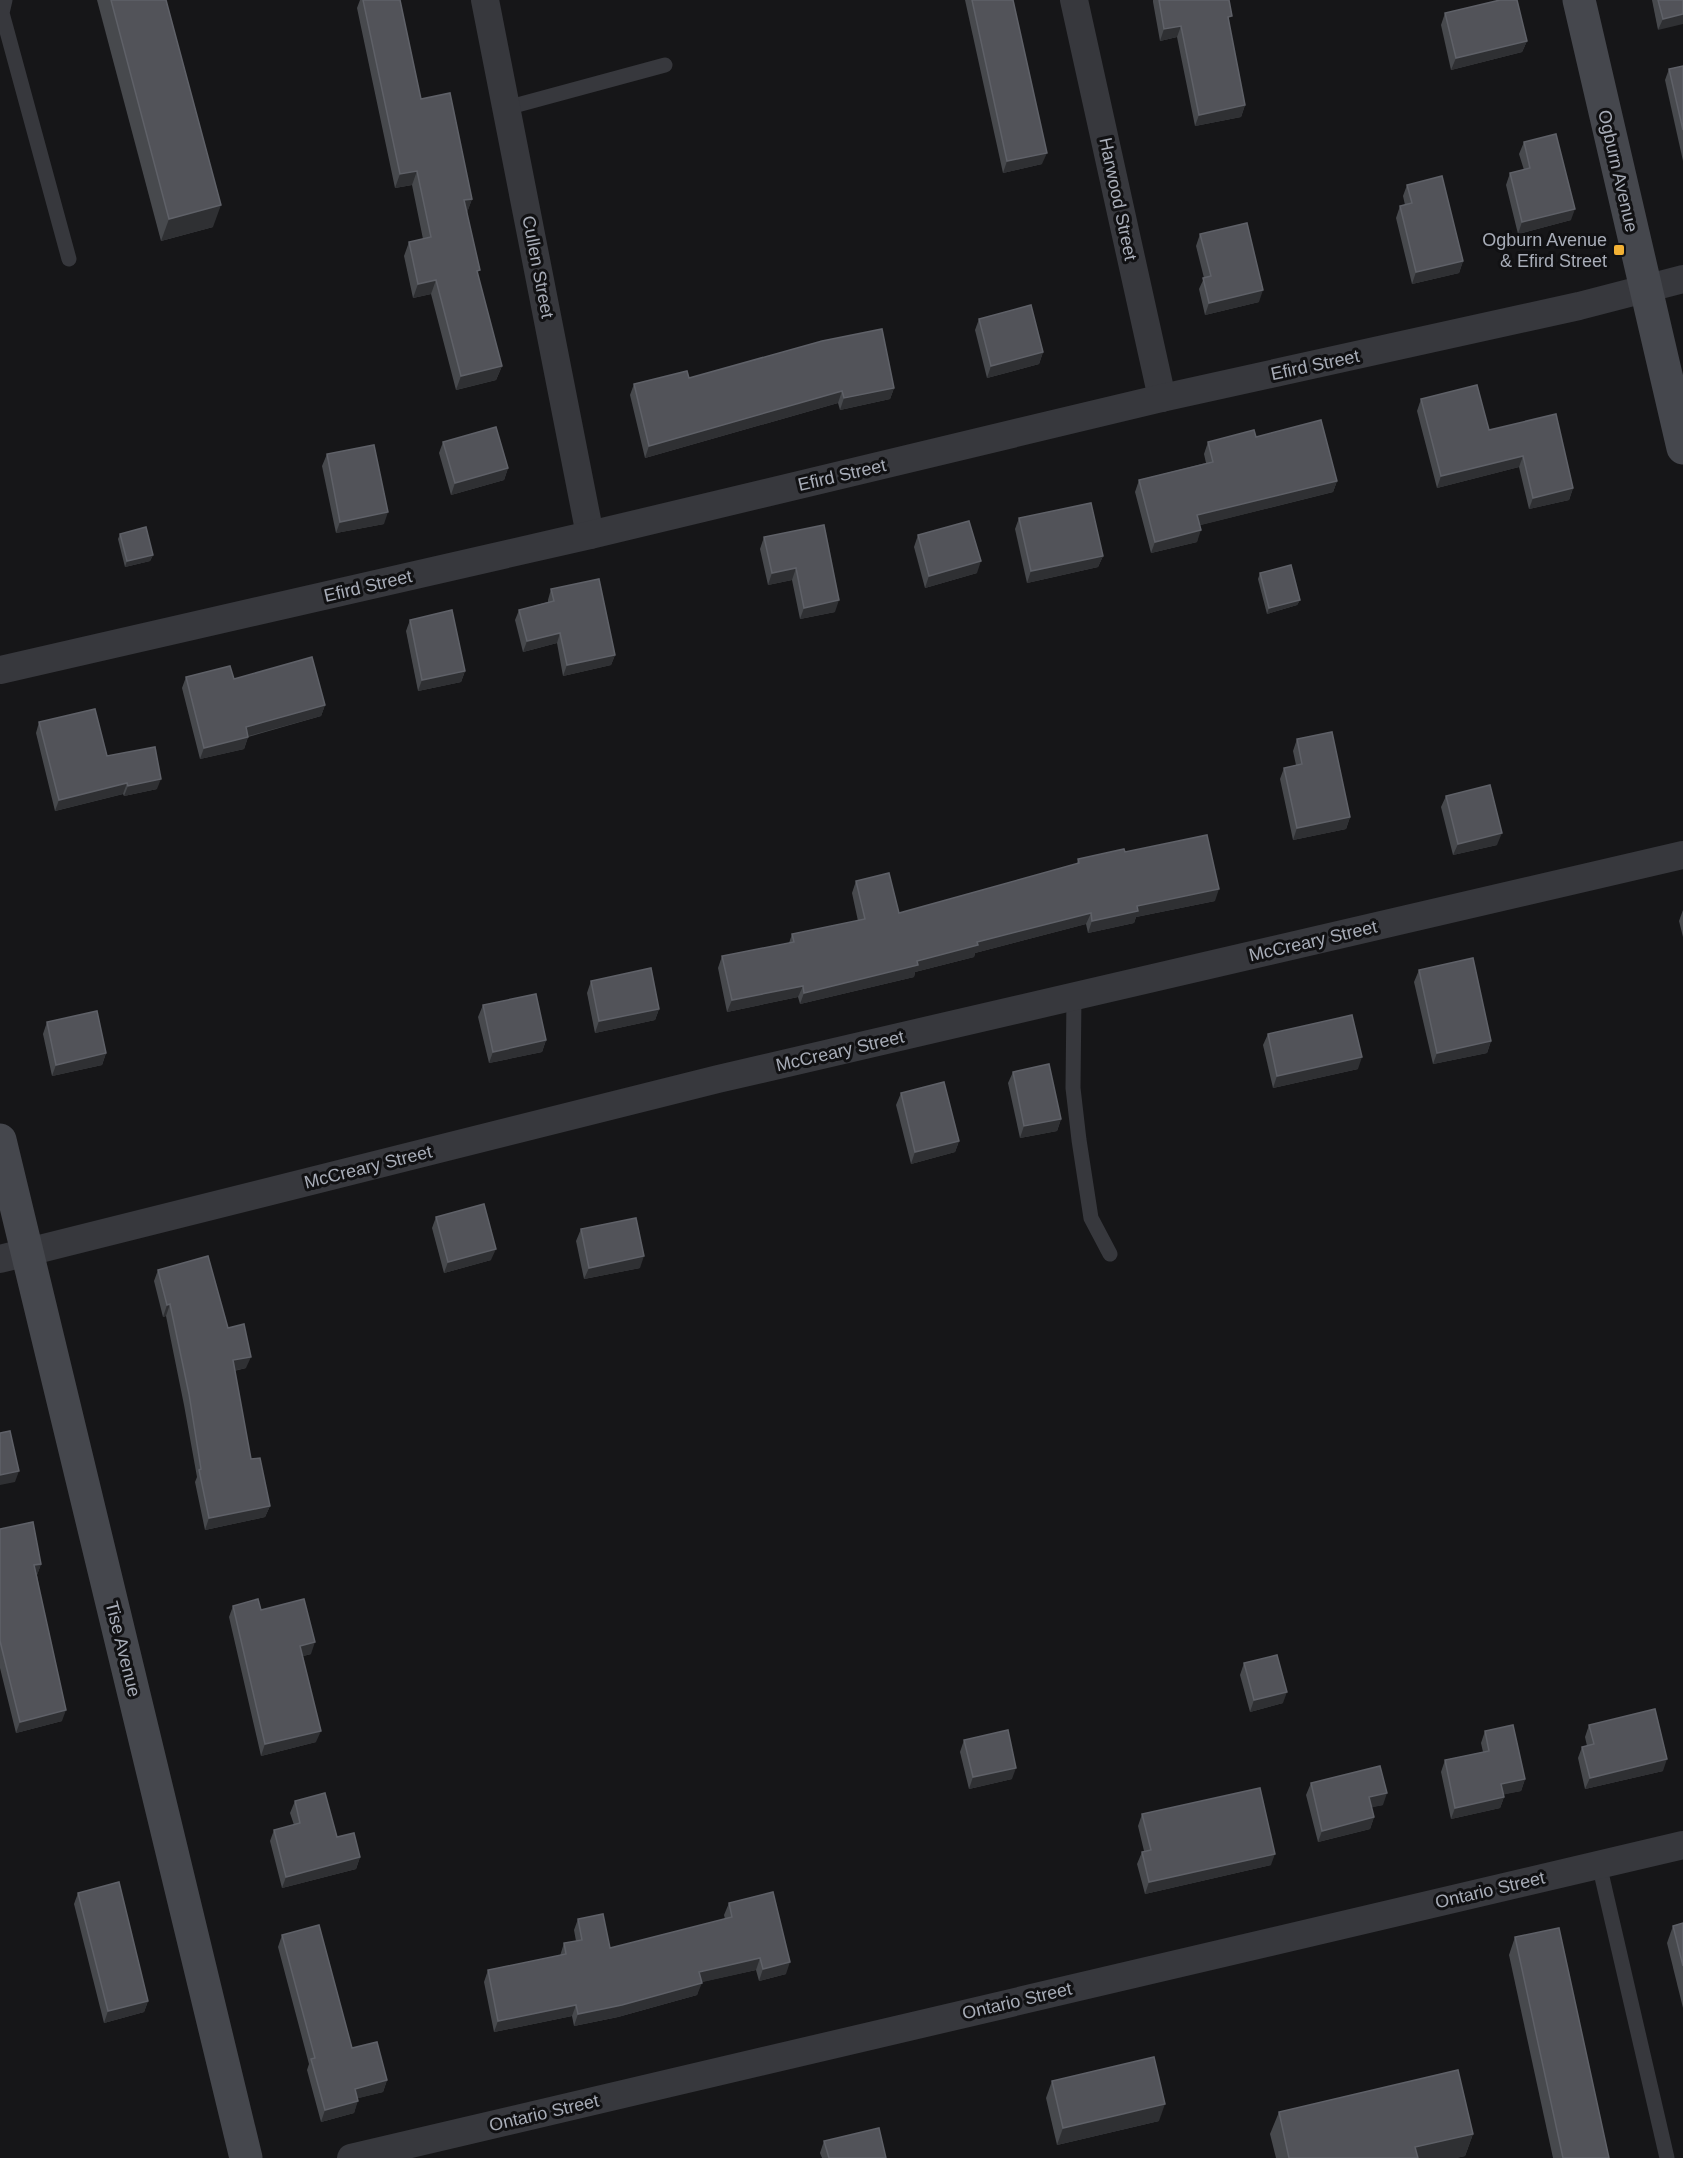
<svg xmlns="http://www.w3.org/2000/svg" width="1683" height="2158" font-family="Helvetica,sans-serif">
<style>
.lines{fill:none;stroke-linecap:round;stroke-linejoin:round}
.lane{stroke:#37383d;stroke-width:15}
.street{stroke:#37383d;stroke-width:28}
.secondary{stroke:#45474d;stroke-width:33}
.wall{fill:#47494d}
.shaded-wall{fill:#2f3033}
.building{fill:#525359;stroke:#5f6168;stroke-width:1.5}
.poi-dot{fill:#f2b134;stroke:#111113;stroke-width:2}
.labels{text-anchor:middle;stroke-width:6;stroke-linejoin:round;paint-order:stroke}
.street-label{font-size:18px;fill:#a8adb8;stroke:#111113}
.poi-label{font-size:18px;fill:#a8adb8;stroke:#111113;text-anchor:end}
</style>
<rect width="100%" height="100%" fill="#161618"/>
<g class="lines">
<g class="lane">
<polyline points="5,0 2,13 69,259"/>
<polyline points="506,108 665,65"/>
<polyline points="1074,996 1073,1088 1079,1140 1091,1218 1110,1254"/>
<polyline points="1599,1864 1667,2158"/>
</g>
<g class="street">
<polyline points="485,0 590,535"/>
<polyline points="1074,0 1162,398"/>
<polyline points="0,670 590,535 1162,398 1579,306 1683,279"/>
<polyline points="0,1259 718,1079 1683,855"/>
<polyline points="351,2158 1683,1845"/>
</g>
<g class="secondary">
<polyline points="1579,0 1683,448"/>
<polyline points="0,1140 246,2158"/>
</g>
</g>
<g class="wall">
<polygon points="97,0 166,0 213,227 161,241"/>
<polygon points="360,0 400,0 421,99 472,199 467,212 478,276 502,366 496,380 456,390 431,294 413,298 404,256 409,242 423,239 412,185 395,188 357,8"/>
<polygon points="965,0 1013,0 1042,164 1003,173"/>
<polygon points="1153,0 1229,0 1229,24 1245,105 1241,117 1195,126 1177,37 1160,41 1153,2"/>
<polygon points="1652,0 1683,0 1658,30"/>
<polygon points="1445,13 1527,41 1522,52 1451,70 1441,25"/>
<polygon points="1683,66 1683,161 1665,80 1669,69"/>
<polygon points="1524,142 1571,220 1518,234 1506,185 1510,173 1524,170 1519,154"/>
<polygon points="1407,185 1463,261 1459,273 1412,284 1396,218 1400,206 1405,205 1403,196"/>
<polygon points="1200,234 1259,302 1205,315 1199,289 1204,278 1196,246"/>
<polygon points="979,319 1043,352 1039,364 987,378 975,330"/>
<polygon points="689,378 894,388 890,399 840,410 838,403 645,458 630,395 634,384"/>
<polygon points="1421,399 1489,430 1573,488 1569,500 1529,509 1519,467 1437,488 1417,411"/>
<polygon points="1256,437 1337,481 1333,492 1200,525 1197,542 1151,553 1135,492 1139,480 1206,463 1204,454 1208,442"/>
<polygon points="443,442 508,468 504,480 451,495 439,453"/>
<polygon points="327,454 384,524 336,533 322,466"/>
<polygon points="1019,518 1103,556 1098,567 1027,583 1015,529"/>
<polygon points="824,525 835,612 800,619 792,580 768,585 760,549 764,537"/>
<polygon points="120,534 153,555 150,561 125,567 118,539"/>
<polygon points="918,535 977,573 925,588 914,547"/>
<polygon points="1260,573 1300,600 1297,605 1267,614 1258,579"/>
<polygon points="551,589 615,655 611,665 563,676 557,643 523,652 515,620 519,610 548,602 548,600"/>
<polygon points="410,620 465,671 461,682 418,691 406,631"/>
<polygon points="186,677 234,679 325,705 321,716 248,737 244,749 200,759 182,688"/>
<polygon points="39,722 107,756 157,789 124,796 123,794 55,811 36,733"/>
<polygon points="1297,739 1350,817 1346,829 1293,840 1280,779 1284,768 1296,765 1293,751"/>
<polygon points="1446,796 1497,845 1453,855 1441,807"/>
<polygon points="1125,852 1215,901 1136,917 1134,923 1088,933 1086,924 975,953 974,957 915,972 914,977 800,1004 798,997 727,1012 718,968 722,956 789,943 792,934 858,921 852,893 856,881 899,913 1077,864 1078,859"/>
<polygon points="1683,910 1683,937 1679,921"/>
<polygon points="1419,970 1491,1041 1487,1053 1433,1064 1414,982"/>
<polygon points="591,981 659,1009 655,1020 595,1033 587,993"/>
<polygon points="483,1005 546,1040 542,1052 489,1063 478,1017"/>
<polygon points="47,1022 106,1053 102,1065 52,1076 43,1034"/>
<polygon points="1268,1034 1358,1069 1273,1088 1263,1045"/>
<polygon points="1013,1072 1061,1119 1057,1131 1020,1138 1008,1083"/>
<polygon points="901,1093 959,1141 955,1152 911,1164 896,1105"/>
<polygon points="436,1217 491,1260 444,1273 432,1228"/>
<polygon points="581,1229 640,1268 584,1279 576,1241"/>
<polygon points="158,1270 228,1328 246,1368 234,1371 251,1459 270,1506 265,1517 205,1530 195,1482 197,1477 184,1405 166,1316 163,1317 154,1281"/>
<polygon points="0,1529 41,1564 37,1575 62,1721 16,1733 0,1668"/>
<polygon points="233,1606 261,1610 311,1654 303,1656 316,1742 261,1756 229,1617"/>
<polygon points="1244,1663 1283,1703 1250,1712 1240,1675"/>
<polygon points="1589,1725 1663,1771 1585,1789 1578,1758 1582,1747 1587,1746 1585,1737"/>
<polygon points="1485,1731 1525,1779 1521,1791 1504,1794 1504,1797 1500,1808 1451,1819 1441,1772 1445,1760 1483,1752 1481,1743"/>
<polygon points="964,1740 1012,1779 969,1789 960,1752"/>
<polygon points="1311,1783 1383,1805 1371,1807 1374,1817 1370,1829 1318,1842 1306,1795"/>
<polygon points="295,1801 360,1857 356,1869 282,1888 270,1841 274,1830 294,1825 290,1813"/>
<polygon points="1142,1814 1271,1865 1145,1894 1137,1864 1142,1852 1144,1851 1138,1826"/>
<polygon points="78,1893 148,2001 144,2012 104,2023 74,1904"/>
<polygon points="729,1903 786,1974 759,1981 756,1970 701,1982 697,1995 618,2017 574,2026 572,2016 494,2032 484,1982 488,1970 560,1956 564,1943 576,1941 574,1930 578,1919 610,1948 725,1919 724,1915"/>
<polygon points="1683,1923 1683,2008 1667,1943 1673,1926"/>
<polygon points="282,1935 352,2048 387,2080 383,2092 358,2098 354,2113 321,2122 307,2070 309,2064 278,1947"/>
<polygon points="1515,1937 1609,2158 1553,2158 1509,1955"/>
<polygon points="1052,2081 1159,2121 1057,2145 1046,2098"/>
<polygon points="1279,2112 1473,2134 1465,2156 1456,2158 1276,2158 1270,2134"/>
<polygon points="824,2141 886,2158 822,2158 820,2153"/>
</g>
<g class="shaded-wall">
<polygon points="1683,14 1683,24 1658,30 1663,19"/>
<polygon points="1181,26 1177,37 1160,41 1164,29"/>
<polygon points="1527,41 1522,52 1451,70 1456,58"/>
<polygon points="1245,105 1241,117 1195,126 1199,115"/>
<polygon points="1047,153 1042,164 1003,173 1007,161"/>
<polygon points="417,171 412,185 395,188 400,174"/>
<polygon points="472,199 467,213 464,200"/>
<polygon points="221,205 213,227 161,241 169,219"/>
<polygon points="1575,209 1571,220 1518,234 1522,222"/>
<polygon points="1463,261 1459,273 1412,284 1416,272"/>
<polygon points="436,280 431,294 413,298 418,284"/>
<polygon points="1263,290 1259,302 1205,315 1209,303"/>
<polygon points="1043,352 1039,364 987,378 991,366"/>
<polygon points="502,366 496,380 456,390 461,376"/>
<polygon points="894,388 890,399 840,410 844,398"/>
<polygon points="842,391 838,403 645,458 649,446"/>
<polygon points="1523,456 1519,467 1437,488 1441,476"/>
<polygon points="508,468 504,480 451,495 455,483"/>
<polygon points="1337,481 1333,492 1193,527 1197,515"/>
<polygon points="1573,488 1569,500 1529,509 1533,498"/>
<polygon points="388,512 384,524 336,533 340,522"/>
<polygon points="1201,530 1197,542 1151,553 1155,542"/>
<polygon points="153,555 150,561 125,567 127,561"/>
<polygon points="1103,556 1098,567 1027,583 1031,571"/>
<polygon points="981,561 977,573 925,588 929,576"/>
<polygon points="796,568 792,580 768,585 772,573"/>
<polygon points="839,600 835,612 800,619 804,608"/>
<polygon points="1300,600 1297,605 1267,614 1269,608"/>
<polygon points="560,633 557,643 523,652 527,641"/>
<polygon points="615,655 611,665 563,676 567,665"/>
<polygon points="465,671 461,682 418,691 422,680"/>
<polygon points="325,705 321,716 241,738 246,727"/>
<polygon points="248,737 244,749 200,759 204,748"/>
<polygon points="161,779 157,789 124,796 128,786"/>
<polygon points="127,783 123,794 55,811 59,800"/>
<polygon points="1350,817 1346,829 1293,840 1297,828"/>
<polygon points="1502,833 1497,845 1453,855 1458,844"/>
<polygon points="1219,889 1215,901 1136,917 1134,923 1088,933 1092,921 1137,906"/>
<polygon points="1091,913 1086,924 975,953 974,957 915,972 914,977 800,1004 804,993 917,961 977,942"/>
<polygon points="803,986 798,997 727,1012 732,1000"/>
<polygon points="659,1009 655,1020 595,1033 599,1021"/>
<polygon points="546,1040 542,1052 489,1063 493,1052"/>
<polygon points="1491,1041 1487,1053 1433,1064 1437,1053"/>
<polygon points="106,1053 102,1065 52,1076 56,1065"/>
<polygon points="1362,1057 1358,1069 1273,1088 1277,1076"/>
<polygon points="1061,1119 1057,1131 1020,1138 1024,1126"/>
<polygon points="959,1141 955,1152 911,1164 915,1152"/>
<polygon points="496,1249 491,1260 444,1273 448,1262"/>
<polygon points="644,1256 640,1268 584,1279 589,1268"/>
<polygon points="170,1304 166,1316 163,1317 167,1305"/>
<polygon points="251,1357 246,1368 228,1372 233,1360"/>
<polygon points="19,1471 15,1482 0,1485 0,1475"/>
<polygon points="270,1506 265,1517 205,1530 209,1518"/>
<polygon points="41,1564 37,1575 34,1565"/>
<polygon points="315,1642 311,1654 296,1658 300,1646"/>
<polygon points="1287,1692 1283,1703 1250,1712 1254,1700"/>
<polygon points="66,1710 62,1721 16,1733 20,1722"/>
<polygon points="321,1731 316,1742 261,1756 265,1744"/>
<polygon points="1667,1759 1663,1771 1585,1789 1590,1778"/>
<polygon points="1016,1768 1012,1779 969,1789 973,1777"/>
<polygon points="1525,1779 1521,1791 1497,1796 1501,1784"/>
<polygon points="1387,1793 1383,1805 1365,1809 1369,1797"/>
<polygon points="1504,1797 1500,1808 1451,1819 1455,1808"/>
<polygon points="1374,1817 1370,1829 1318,1842 1322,1831"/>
<polygon points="1275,1854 1271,1865 1145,1894 1149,1882"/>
<polygon points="360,1857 356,1869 282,1888 286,1877"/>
<polygon points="760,1958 756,1970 694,1984 699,1972"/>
<polygon points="790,1962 786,1974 759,1981 763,1969"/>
<polygon points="702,1983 697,1995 618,2017 574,2026 578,2014"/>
<polygon points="148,2001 144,2012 104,2023 108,2011"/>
<polygon points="576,2005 572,2016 494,2032 498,2021"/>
<polygon points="387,2080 383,2092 351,2100 355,2089"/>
<polygon points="358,2101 354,2113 321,2122 325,2110"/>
<polygon points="1165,2104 1159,2121 1057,2145 1063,2128"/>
<polygon points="1473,2134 1465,2156 1456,2158 1411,2158 1415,2147"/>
</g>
<g class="building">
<polygon points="111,0 166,0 221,205 169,219"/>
<polygon points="363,0 400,0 421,99 450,93 472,199 464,200 480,270 477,271 502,366 461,376 436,280 418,284 409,242 431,237 417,171 400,174"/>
<polygon points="972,0 1013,0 1047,153 1007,161"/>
<polygon points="1159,0 1229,0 1232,16 1228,17 1245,105 1199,115 1181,26 1164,29"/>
<polygon points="1500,0 1517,0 1527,41 1456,58 1445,13"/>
<polygon points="1658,0 1683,0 1683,14 1663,19"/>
<polygon points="1683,66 1683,130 1669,69"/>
<polygon points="1556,134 1575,209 1522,222 1510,173 1530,168 1524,142"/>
<polygon points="1442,176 1463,261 1416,272 1400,206 1412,203 1407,185"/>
<polygon points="1247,223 1263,290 1209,303 1203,278 1211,276 1200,234"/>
<polygon points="1031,305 1043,352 991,366 979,319"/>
<polygon points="882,329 894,388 844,398 842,391 649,446 634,384 687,371 689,378 822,341"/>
<polygon points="1477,385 1489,430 1556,414 1573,488 1533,498 1523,456 1441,476 1421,399"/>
<polygon points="1321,420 1337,481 1197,515 1201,530 1155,542 1139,480 1213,462 1208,442 1254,430 1256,437"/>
<polygon points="496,427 508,468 455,483 443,442"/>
<polygon points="374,445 388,512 340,522 327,454"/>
<polygon points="1091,503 1103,556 1031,571 1019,518"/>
<polygon points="969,521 981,561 929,576 918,535"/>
<polygon points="824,525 839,600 804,608 796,568 772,573 764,537"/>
<polygon points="146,527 153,555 127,561 120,534"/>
<polygon points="1291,565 1300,600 1269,608 1260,573"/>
<polygon points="599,579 615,655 567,665 560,633 527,641 519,610 554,601 551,589"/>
<polygon points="452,610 465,671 422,680 410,620"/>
<polygon points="312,657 325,705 246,727 248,737 204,748 186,677 230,666 234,679"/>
<polygon points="95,709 107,756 155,747 161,779 128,786 127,783 59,800 39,722"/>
<polygon points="1332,732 1350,817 1297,828 1284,768 1302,764 1297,739"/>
<polygon points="1490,785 1502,833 1458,844 1446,796"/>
<polygon points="1207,835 1219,889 1137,906 1138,911 1092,921 1091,913 977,942 978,945 917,961 918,965 804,993 803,986 732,1000 722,956 794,942 792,934 865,919 856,881 889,873 899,913 1079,863 1078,859 1124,849 1125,852"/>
<polygon points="1473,958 1491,1041 1437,1053 1419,970"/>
<polygon points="651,968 659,1009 599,1021 591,981"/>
<polygon points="536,994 546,1040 493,1052 483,1005"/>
<polygon points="97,1011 106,1053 56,1065 47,1022"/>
<polygon points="1352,1015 1362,1057 1277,1076 1268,1034"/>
<polygon points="1049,1064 1061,1119 1024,1126 1013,1072"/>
<polygon points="944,1082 959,1141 915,1152 901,1093"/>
<polygon points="484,1204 496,1249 448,1262 436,1217"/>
<polygon points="636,1218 644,1256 589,1268 581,1229"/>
<polygon points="208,1256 228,1328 244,1324 251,1357 233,1360 251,1459 260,1458 270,1506 209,1518 199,1470 201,1469 189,1394 170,1304 167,1305 158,1270"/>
<polygon points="10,1431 19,1471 0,1475 0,1433"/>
<polygon points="33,1522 41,1564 34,1565 66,1710 20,1722 0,1641 0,1529"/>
<polygon points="258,1599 261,1610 304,1599 315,1642 300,1646 321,1731 265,1744 233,1606"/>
<polygon points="1277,1655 1287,1692 1254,1700 1244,1663"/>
<polygon points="1655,1709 1667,1759 1590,1778 1582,1747 1594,1744 1589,1725"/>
<polygon points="1513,1725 1525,1779 1501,1784 1504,1797 1455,1808 1445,1760 1489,1751 1485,1731"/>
<polygon points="1008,1730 1016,1768 973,1777 964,1740"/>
<polygon points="1380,1766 1387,1793 1369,1797 1374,1817 1322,1831 1311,1783"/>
<polygon points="1260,1788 1275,1854 1149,1882 1142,1852 1151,1850 1142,1814"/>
<polygon points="325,1793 337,1837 354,1833 360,1857 286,1877 274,1830 300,1823 295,1801"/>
<polygon points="119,1882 148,2001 108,2011 78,1893"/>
<polygon points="773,1892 790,1962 763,1969 760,1958 699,1972 702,1983 622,2005 578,2014 576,2005 498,2021 488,1970 566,1954 564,1943 582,1940 578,1919 603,1914 610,1948 732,1917 729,1903"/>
<polygon points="1683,1923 1683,1966 1673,1926"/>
<polygon points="319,1925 352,2048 377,2042 387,2080 355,2089 358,2101 325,2110 311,2059 315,2058 282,1935"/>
<polygon points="1559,1928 1609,2158 1563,2158 1515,1937"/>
<polygon points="1154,2057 1165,2104 1063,2128 1052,2081"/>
<polygon points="1458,2070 1473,2134 1415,2147 1418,2158 1289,2158 1279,2112"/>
<polygon points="879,2128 886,2158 829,2158 824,2141"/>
</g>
<rect class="poi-dot" x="1613" y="244" width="12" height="12" rx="3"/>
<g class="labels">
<g class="street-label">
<text transform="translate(1618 171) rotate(77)" y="6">Ogburn Avenue</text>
<text transform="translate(1118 199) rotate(78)" y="6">Harwood Street</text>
<text transform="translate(538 267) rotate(79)" y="6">Cullen Street</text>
<text transform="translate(1315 365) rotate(-12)" y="6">Efird Street</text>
<text transform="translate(842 475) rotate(-13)" y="6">Efird Street</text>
<text transform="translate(368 586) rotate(-13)" y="6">Efird Street</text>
<text transform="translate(1313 941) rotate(-13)" y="6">McCreary Street</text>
<text transform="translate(840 1051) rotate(-13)" y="6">McCreary Street</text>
<text transform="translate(368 1167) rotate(-14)" y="6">McCreary Street</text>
<text transform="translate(123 1649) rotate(76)" y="6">Tise Avenue</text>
<text transform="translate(1490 1890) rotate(-13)" y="6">Ontario Street</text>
<text transform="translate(1017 2001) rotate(-13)" y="6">Ontario Street</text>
<text transform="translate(544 2113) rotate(-13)" y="6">Ontario Street</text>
</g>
<g class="poi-label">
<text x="1607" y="246">Ogburn Avenue<tspan x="1607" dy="21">&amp; Efird Street</tspan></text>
</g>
</g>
</svg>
